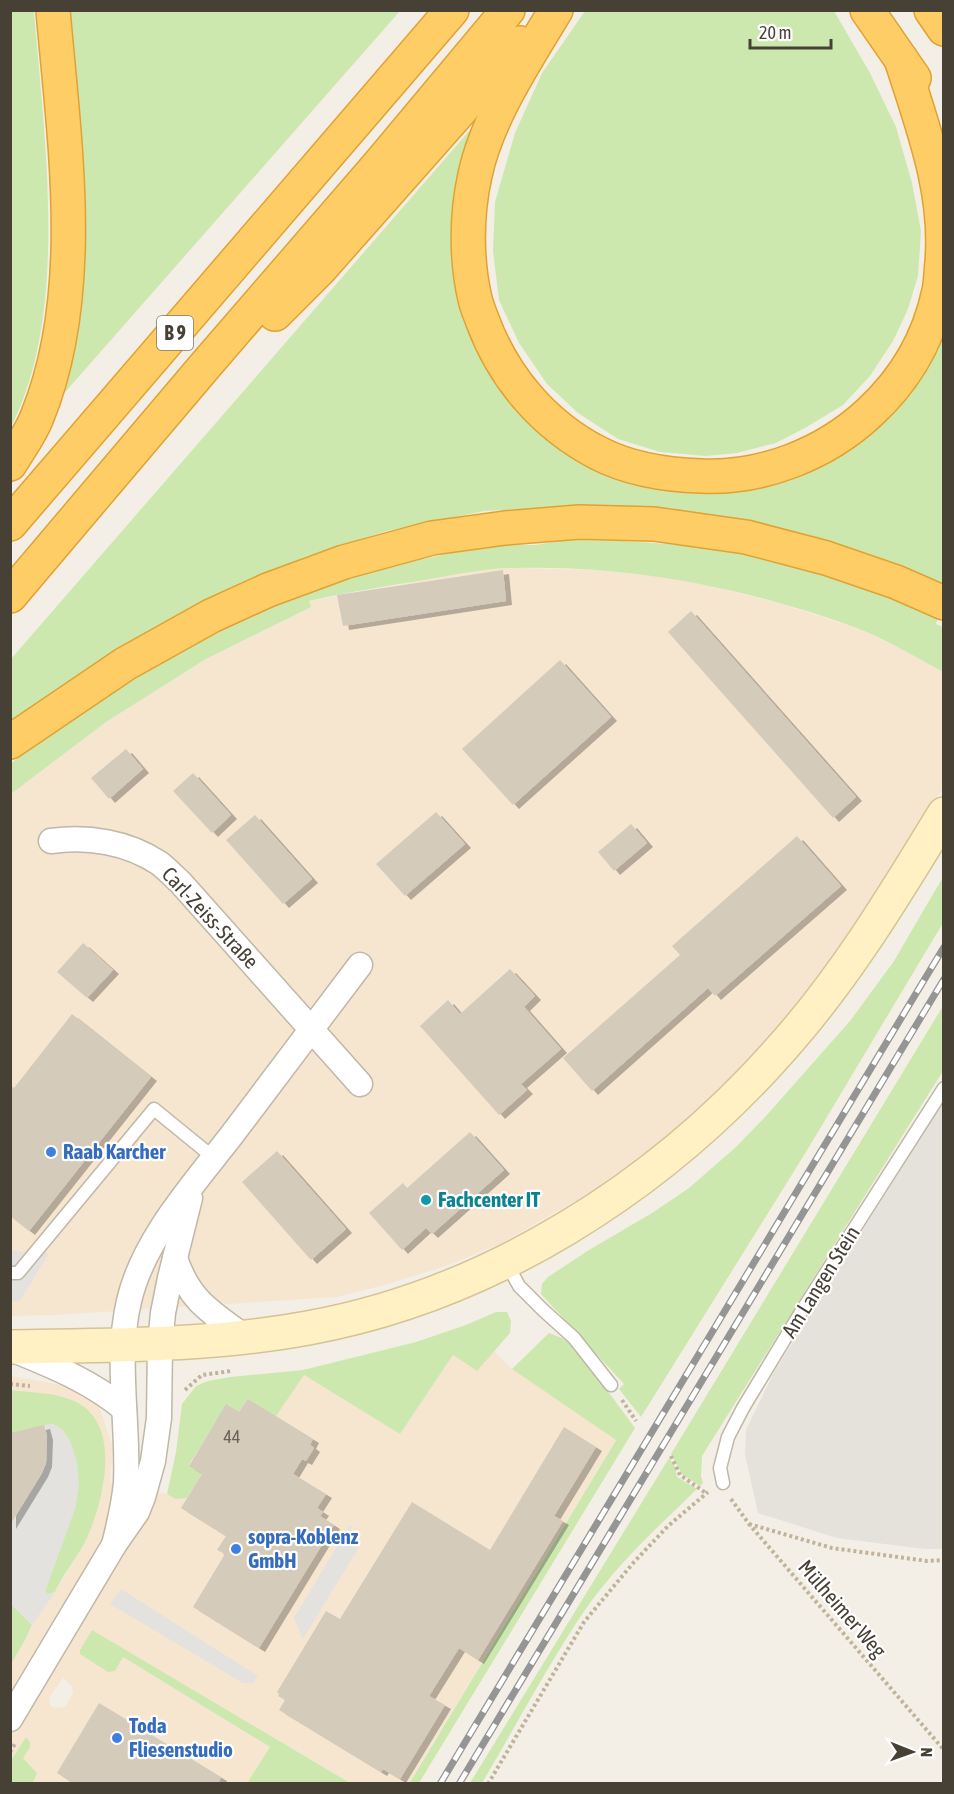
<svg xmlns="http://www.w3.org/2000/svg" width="954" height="1794" font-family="'Asap Condensed',sans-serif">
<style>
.commercial{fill:#f6e6d0;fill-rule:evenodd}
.industrial{fill:#e5e1db}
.green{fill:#cde8ae}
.parking{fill:#e4e2de}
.building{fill:#d5cbbb;filter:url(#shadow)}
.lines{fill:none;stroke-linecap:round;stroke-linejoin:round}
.lane-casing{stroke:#bfb7a8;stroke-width:15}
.street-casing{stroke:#bfb7a8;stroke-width:27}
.secondary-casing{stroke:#d4c495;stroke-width:36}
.highway-casing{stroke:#e0a233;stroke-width:36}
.path{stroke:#c1b399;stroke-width:4;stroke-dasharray:3 3;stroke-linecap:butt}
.lane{stroke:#fff;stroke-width:12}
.street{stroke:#fff;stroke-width:24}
.secondary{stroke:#fff1c4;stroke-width:33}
.highway{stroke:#ffcd65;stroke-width:33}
.rail-casing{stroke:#959595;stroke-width:7}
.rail{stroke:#fff;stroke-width:4.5;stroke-dasharray:14;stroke-linecap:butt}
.shop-dot{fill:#3f7fe0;stroke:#fff;stroke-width:2}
.culture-dot{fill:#0f9aa8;stroke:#fff;stroke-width:2}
.labels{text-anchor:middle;stroke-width:4.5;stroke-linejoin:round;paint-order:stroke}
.number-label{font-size:18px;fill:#6a6356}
.shield{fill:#fff;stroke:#7e7972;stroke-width:1.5}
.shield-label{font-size:20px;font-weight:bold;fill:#464035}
.street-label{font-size:21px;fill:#464035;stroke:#fff}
.shop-label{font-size:21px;font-weight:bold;fill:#366cbe;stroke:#fff;text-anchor:start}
.culture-label{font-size:21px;font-weight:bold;fill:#0d838f;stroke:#fff;text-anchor:start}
</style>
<defs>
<filter id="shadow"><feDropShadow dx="6" dy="4" stdDeviation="0" flood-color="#0004"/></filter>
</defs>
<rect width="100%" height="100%" fill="#f3efe6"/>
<g class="commercial">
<polygon points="515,568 601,570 685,580 782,604 856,628 895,646 943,672 943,788 911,840 842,945 769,1039 684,1125 592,1191 502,1243 446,1266 388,1284 337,1297 57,1315 11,1316 11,794 106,722 206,659 311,607 309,601 480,570"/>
<path d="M494,1351L512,1369L616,1439L409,1783H350L92,1631L123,1657L270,1747L247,1783H33L37,1773L23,1758L26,1738L11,1762L10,1664L25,1640L32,1625L11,1604V1433L53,1424L67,1533L55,1592L84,1544L96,1514L104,1483L67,1397L11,1390V1376L62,1385L98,1403L113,1448L110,1482L167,1494L175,1499L201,1474L189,1466L226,1404L248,1399L304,1375L400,1434L453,1355L477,1370ZM63,1678L72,1686L73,1692L66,1706L61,1708L53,1707L50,1705L49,1698Z"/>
</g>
<polygon class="industrial" points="943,1102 943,1549 925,1549 837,1538 758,1513 745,1454 746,1430 774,1372"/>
<g class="green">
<path d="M11,10L34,11C44,137 70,311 11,427Z"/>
<polygon points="62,11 400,11 53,406"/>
<polygon points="585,11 834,11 870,73 896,127 912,183 921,231 918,276 908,309 893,341 870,376 843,405 805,428 776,443 737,453 706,456 660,452 618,439 578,413 547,384 519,343 499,300 493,251 495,202 515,133 542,73"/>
<polygon points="483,115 457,237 557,442 788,473 943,318 943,584 916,572 838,544 760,523 691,514 638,509 542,508 484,511 387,531 304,557 192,609 126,645 11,722 11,659"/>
<path d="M567,540C670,539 774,553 871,587C893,595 915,608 938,618L936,624L943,627V672C914,656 885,639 854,627C746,588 631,565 516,568C485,568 455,575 425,580C387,586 348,592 309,601L311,607L206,659L106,722L11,794V763L112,693L157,664L231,626L297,596L382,568L460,551L505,545H535Z"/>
<polygon points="943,877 943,923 806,1152 641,1417 619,1389 624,1384 541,1294 542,1284 548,1277 589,1250 652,1213 689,1188 736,1147 766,1116 850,1021 894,961"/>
<polygon points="943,1006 943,1071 702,1456 701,1476 703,1483 700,1486 682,1474 671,1454"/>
<polygon points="496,1312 507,1312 511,1321 510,1333 477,1371 453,1355 400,1434 304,1375 276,1416 248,1399 239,1412 226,1405 189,1465 202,1474 187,1498 175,1499 167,1494 176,1452 182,1404 196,1386 208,1381 230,1377 303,1370 416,1342 466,1325"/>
<polygon points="549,1333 562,1338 576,1348 635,1428 419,1783 409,1784 616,1440 512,1369"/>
<path d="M11,1390C32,1393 59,1392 78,1403C124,1428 102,1508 84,1544C75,1560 63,1575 55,1592L48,1594L45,1592L70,1441L63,1431L53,1424L11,1433Z"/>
<path d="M669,1458L675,1467L677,1477L697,1489C658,1527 616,1565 585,1610C547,1666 516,1726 482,1783H470Z"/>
<polygon points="11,1604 32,1625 25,1640 11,1664"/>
<polygon points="92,1630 350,1783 247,1783 270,1747 123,1657 115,1671 108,1672 83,1656 80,1654 80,1650"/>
<polygon points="26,1737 30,1742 30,1747 23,1758 37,1773 33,1783 11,1783 10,1762"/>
</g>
<g class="parking">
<polygon points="11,1251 49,1253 20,1301 11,1301"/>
<polygon points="53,1424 63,1430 70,1441 77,1462 79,1485 75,1509 45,1592 48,1594 55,1592 32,1625 11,1604 10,1525 42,1473 46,1463 47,1450 47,1436 44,1425"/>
<polygon points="350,1525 359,1547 303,1639 294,1618"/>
<polygon points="121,1589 258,1676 253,1683 243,1683 110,1604"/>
</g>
<g class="building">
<polygon points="503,570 506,601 343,626 337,595"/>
<polygon points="691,611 856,797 833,818 668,632"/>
<polygon points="560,660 611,717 513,805 462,749"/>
<polygon points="126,749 143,769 109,799 91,778"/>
<polygon points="193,773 231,815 212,833 173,791"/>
<polygon points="436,812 465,844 405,896 376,864"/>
<polygon points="255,815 312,879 283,904 226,840"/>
<polygon points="631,824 647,843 614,871 598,852"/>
<polygon points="797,836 841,886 715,996 708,988 592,1091 563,1058 680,955 672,946"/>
<polygon points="83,943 113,970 87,998 57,972"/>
<polygon points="510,969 535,996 524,1007 561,1049 521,1084 527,1090 499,1115 420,1026 448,1000 460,1014"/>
<polygon points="72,1014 151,1077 29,1231 10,1216 10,1085 14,1088"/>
<polygon points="470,1132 504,1170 432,1234 426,1228 402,1250 369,1213 403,1183 407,1188"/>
<polygon points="277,1151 346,1229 311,1260 242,1182"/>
<polygon points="248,1399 313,1439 310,1445 314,1448 306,1461 302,1459 293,1474 326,1494 317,1508 323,1512 320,1516 334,1525 259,1648 193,1607 225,1554 217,1550 226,1536 181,1508 202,1474 189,1466 226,1404 239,1412"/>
<polygon points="44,1425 47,1436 46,1463 42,1473 10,1525 10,1433"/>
<polygon points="564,1427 596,1447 554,1516 563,1521 478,1660 459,1648 429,1696 445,1705 400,1779 383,1769 381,1772 279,1710 285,1700 278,1696 279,1694 277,1692 326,1611 340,1619 412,1502 490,1550"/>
<polygon points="99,1703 221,1777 218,1784 74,1784 57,1773"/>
</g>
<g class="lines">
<defs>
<g id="lane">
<polyline points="506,1262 519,1286 543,1310 574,1338 611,1385"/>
<polyline points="10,1273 18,1273 154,1109 214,1158"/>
<polyline points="723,1483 720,1468 728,1437 743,1408 801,1312 944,1088"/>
</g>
<g id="street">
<path d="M51,841C88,836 127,842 159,863C166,868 173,876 180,882L360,1084"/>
<path d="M175,1258C189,1300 210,1312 245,1337"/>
<path d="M16,1351C55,1367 92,1382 124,1409"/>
<path d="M114,1545C119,1525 124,1504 126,1483C129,1424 115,1360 129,1301C143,1240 193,1185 231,1136C274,1079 317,1022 360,965"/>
<polyline points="10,1719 114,1545 137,1512 143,1497 153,1461 159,1418 160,1344 163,1313 170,1278 190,1198"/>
</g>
<path id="secondary" d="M10,1347C110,1345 210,1346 308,1328C490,1295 659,1187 780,1050C844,979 894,896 944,814"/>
<g id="highway">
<path d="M556,10C526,60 487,118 475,175C466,215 466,260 475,299C477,307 480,314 483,322C504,378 544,425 598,453C629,469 667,475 701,476C762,479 825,454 869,413C905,380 929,339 939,291C941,282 941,271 942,262C948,191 922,125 901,59"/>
<polyline points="867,10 914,78"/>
<polyline points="931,10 944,29"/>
<polyline points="275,314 320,269 520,43"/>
<path d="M10,464C19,449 31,433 37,417C88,293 64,140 53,10"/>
<polyline points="10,524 452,10"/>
<polyline points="10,596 204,367 381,162 508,10"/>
<polyline points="10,742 125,664 211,616 268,590 344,562 432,538 505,528 579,522 654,524 746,537 826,558 896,582 944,603"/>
</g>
</defs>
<use href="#lane" class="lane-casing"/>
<use href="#street" class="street-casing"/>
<use href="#secondary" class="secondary-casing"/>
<use href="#highway" class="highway-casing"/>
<g class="path">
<polyline points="10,1384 30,1386"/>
<polyline points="185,1390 202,1375 231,1371"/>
<polyline points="622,1400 636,1421"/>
<polyline points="671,1456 680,1475 706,1493"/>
<polyline points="731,1499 749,1524 944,1750"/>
<polyline points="749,1524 832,1548 927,1561 944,1560"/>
<polyline points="10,1752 16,1742"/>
<polyline points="488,1784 584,1622 634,1562 668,1526 708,1492"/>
</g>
<use href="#lane" class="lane"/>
<use href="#street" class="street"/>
<use href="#secondary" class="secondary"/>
<use href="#highway" class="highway"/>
<defs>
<g id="rail">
<polyline points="440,1784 944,947"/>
<polyline points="459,1784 944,979"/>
</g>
</defs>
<use href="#rail" class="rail-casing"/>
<use href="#rail" class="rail"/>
</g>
<g class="shop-dot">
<circle cx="51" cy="1152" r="6"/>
<circle cx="236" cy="1549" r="6"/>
<circle cx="117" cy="1738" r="6"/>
</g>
<circle class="culture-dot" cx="426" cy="1200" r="6"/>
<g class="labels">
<g class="number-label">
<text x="232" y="1443">44</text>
</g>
<rect class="shield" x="157" y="316" width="36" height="34" rx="4.5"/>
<g class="shield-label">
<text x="175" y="340">B 9</text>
</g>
<g class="street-label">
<text transform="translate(210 918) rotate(47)" y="7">Carl-Zeiss-Straße</text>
<text transform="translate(821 1282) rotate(-58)" y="7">Am Langen Stein</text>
<text transform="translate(842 1609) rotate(49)" y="7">Mülheimer Weg</text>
</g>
<g class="shop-label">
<text x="63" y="1159">Raab Karcher</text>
<text x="248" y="1544">sopra-Koblenz<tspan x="248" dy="24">GmbH</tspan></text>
<text x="129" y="1733">Toda<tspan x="129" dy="24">Fliesenstudio</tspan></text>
</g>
<g class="culture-label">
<text x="438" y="1207">Fachcenter IT</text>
</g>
</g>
<rect width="954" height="1794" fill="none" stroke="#464035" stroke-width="24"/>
<g transform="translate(912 1752) rotate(91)" stroke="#ffffff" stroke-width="4.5" paint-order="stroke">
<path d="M0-4.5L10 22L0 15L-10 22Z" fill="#464035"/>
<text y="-9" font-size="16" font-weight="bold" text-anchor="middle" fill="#464035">N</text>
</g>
<path d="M750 39v9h81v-9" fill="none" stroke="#464035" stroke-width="3"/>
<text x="759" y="39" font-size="18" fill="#464035" stroke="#ffffff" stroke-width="4.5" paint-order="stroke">20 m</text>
</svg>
